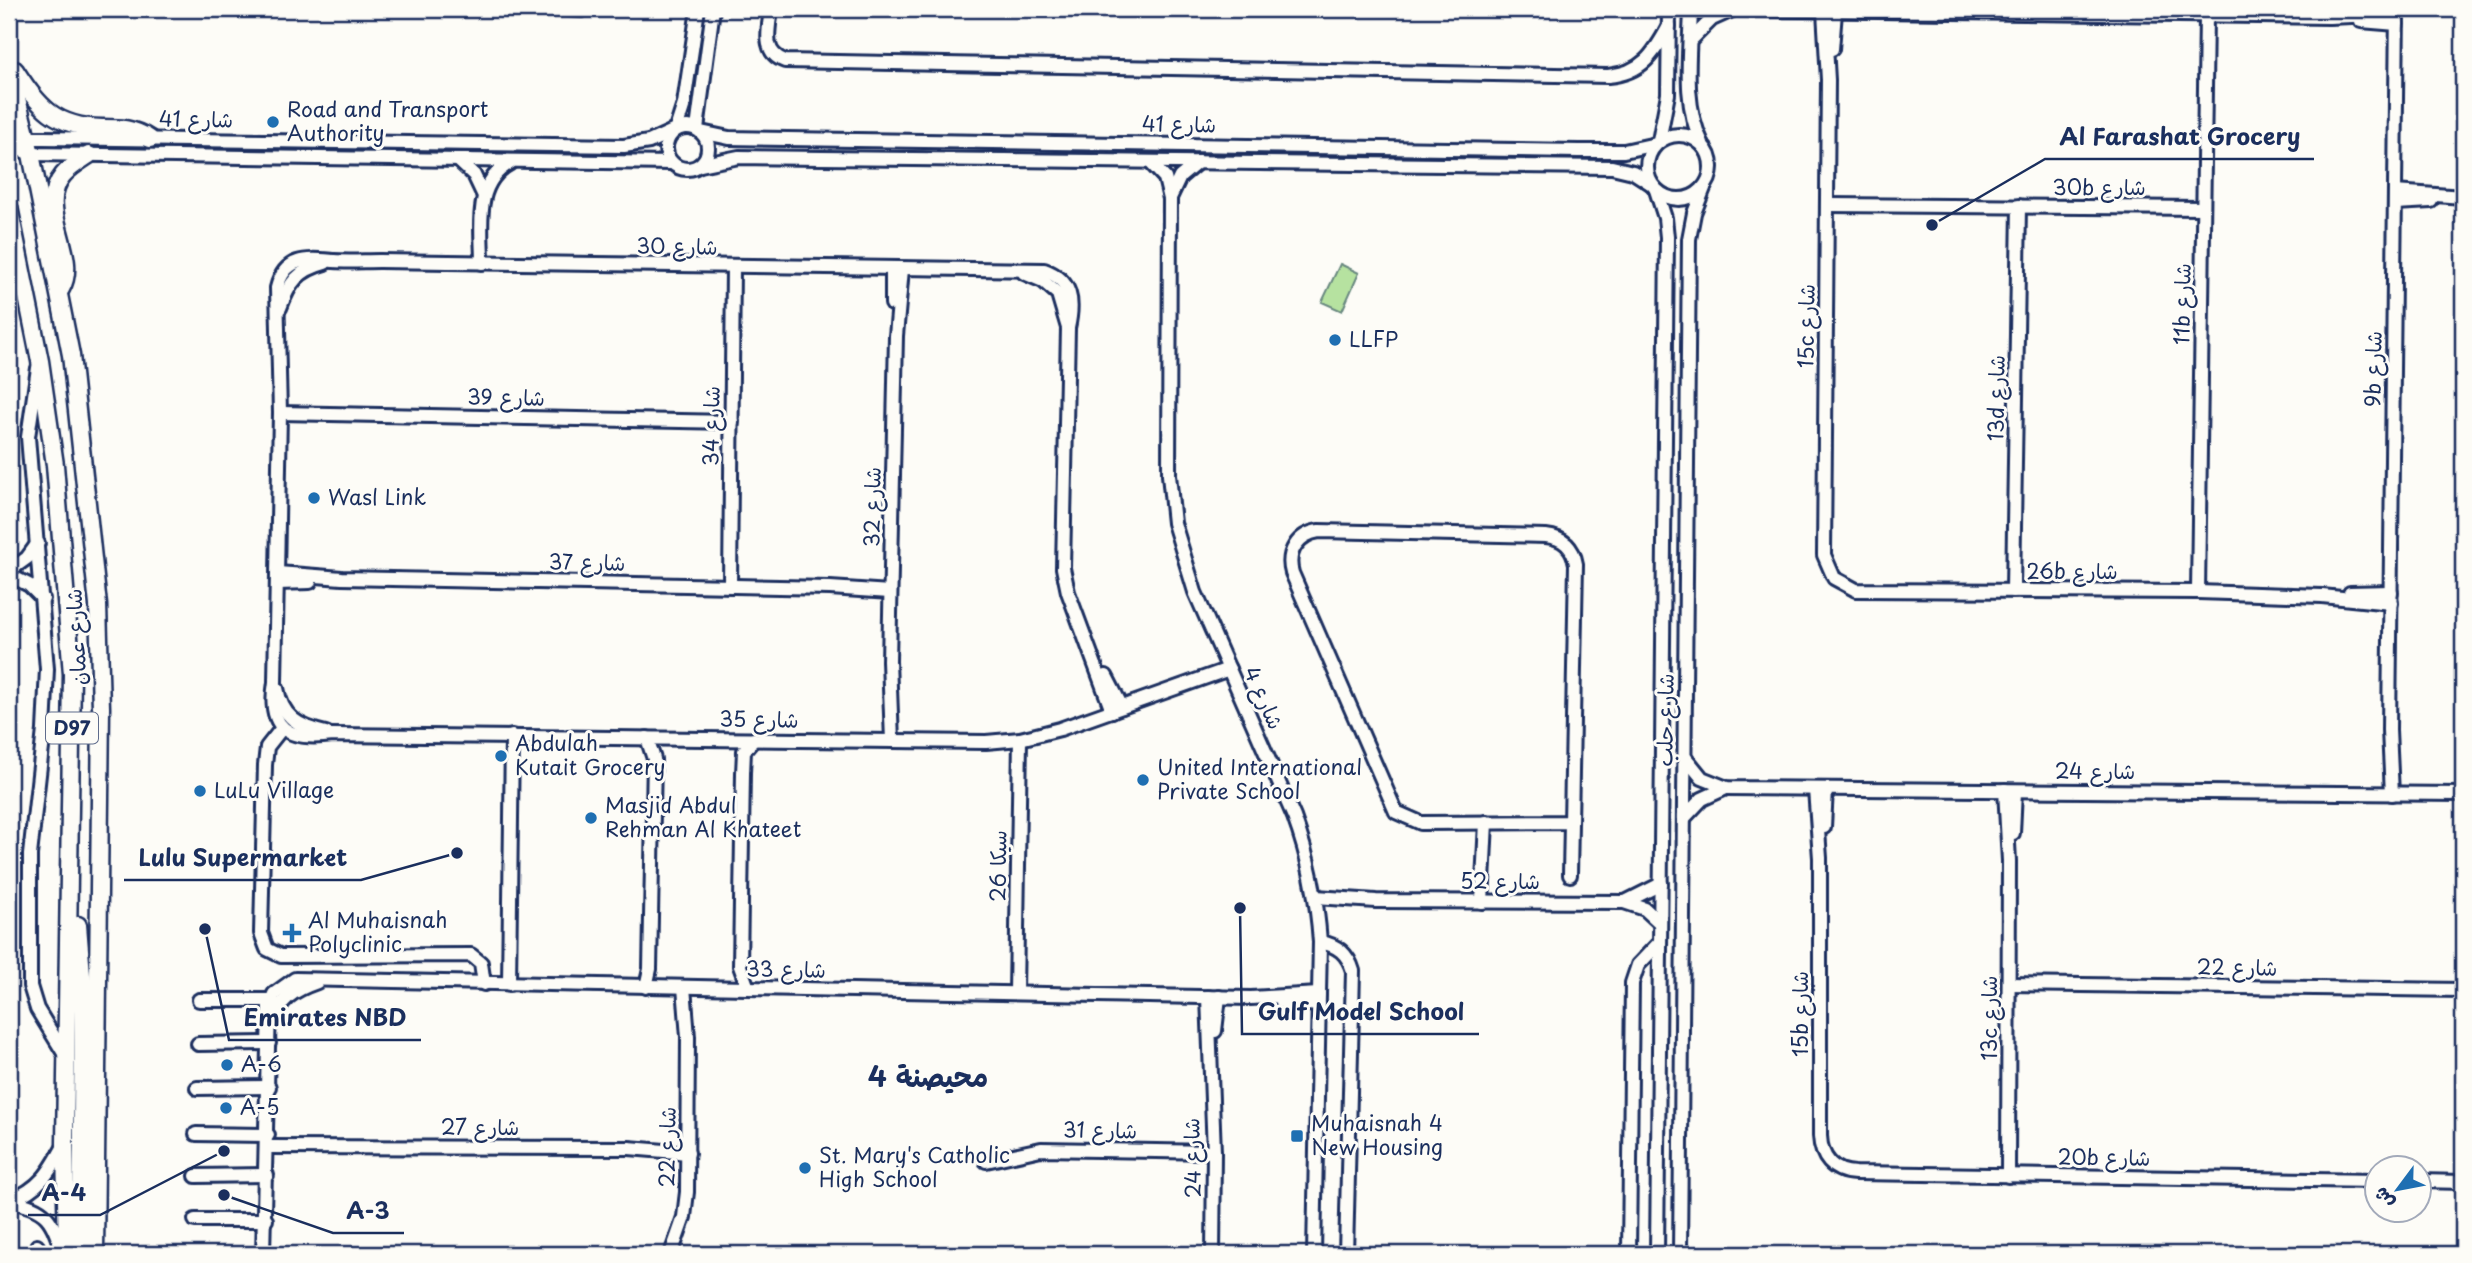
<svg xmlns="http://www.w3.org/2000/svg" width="2472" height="1263" font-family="'Playpen Sans','Playpen Sans Arabic',sans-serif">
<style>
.green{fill:#b6e2a0;stroke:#68887f;stroke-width:2}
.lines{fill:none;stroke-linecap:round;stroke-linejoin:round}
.minor-casing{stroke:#1b2f5e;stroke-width:18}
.major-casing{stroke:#1b2f5e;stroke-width:21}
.minor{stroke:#fdfcf7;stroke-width:12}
.major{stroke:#fdfcf7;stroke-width:16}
.poi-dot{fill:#1f6fb2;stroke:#fdfcf7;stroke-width:2.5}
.labels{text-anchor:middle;stroke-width:6;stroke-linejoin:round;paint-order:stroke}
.shield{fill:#fdfcf7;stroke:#5f6c8c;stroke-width:2}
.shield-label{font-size:19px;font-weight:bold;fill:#1b2f5e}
.poi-label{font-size:21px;fill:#1b2f5e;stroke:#fdfcf7;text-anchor:start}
.street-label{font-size:21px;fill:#1b2f5e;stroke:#fdfcf7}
.district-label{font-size:28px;font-weight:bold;fill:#1b2f5e;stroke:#fdfcf7}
.leader{fill:none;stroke:#1b2f5e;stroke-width:2.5}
.callout-dot{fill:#1b2f5e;stroke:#fdfcf7;stroke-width:2.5}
.callout-label{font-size:23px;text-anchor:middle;font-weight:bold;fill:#1b2f5e;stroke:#fdfcf7;stroke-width:6;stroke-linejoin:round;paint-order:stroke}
</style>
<rect width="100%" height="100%" fill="#fdfcf7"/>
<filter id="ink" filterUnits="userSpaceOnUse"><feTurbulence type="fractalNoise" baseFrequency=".0143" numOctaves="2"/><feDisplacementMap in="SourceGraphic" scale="14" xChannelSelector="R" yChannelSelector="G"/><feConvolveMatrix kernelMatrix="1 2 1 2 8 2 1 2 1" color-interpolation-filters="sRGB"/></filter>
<g filter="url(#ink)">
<polygon class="green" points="1340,264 1359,273 1342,311 1322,302"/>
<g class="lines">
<defs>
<g id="minor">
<polyline points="569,9 582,10"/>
<path d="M771,9C769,29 761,53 785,61L1608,76C1642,73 1654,54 1669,26"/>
<path d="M1691,9C1690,53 1682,102 1702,143"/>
<polyline points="1728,9 2329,17 2397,14"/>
<polyline points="1824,11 1828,80 1824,555 1834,578 1856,590 2198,592 2322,596 2391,603"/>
<polyline points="2361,21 2397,24"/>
<polyline points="1690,41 1712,19 1732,10"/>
<polyline points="1832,49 1835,12"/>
<circle cx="687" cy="148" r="21"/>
<polyline points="676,129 684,104 698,9"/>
<polyline points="697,129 713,9"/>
<polyline points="701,132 729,138 1579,151 1624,151 1656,144"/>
<circle cx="1679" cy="167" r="32"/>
<polyline points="1659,141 1668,94 1669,9"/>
<polyline points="9,145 31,154 672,163"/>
<polyline points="9,150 27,138 43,138 624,146 649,142 673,131"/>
<polyline points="459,161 474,175 483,194"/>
<path d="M1150,162L1165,178L1170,199L1169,475L1174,523L1195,592L1294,817C1309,858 1317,898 1320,942L1314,1254"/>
<polyline points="700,165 739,157 1612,167 1633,172 1650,183"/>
<polyline points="1656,190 1665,218 1667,237 1657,1254"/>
<polyline points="2395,192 2463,197"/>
<polyline points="1170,198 1180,177 1198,162"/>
<polyline points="2395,203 2431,201"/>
<polyline points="1827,205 2203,208"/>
<path d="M482,263C482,227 473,183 510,163"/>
<polyline points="892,269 892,304"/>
<polyline points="1024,273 1043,281 1058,294 1068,328 1063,568 1068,592 1112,711"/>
<path d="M280,308C289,283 298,270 325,263"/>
<path d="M1068,328C1074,301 1072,280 1044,270L379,261C364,261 349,262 334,261C307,259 285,256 277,288L280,413L275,682C267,730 288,741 333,735L986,742L1020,739L1060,729L1229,669"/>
<polyline points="38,368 28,437 47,669 44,730 30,855 30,986 37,1009 67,1058"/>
<polyline points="280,413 732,422"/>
<polyline points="9,571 27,558 38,543"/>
<polyline points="278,573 342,578 830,588 890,592"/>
<polyline points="9,575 29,585 43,599"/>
<polyline points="277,583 310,582"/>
<polyline points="730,586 733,267"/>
<polyline points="2013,591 2019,206"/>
<polyline points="2198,592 2206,16"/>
<polyline points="2350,593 2391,592"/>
<polyline points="1106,676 1122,707"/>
<path d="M277,688C282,717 298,727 326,733"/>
<polyline points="282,728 267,747 265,765 261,933 267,949 281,956 471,955 481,963 484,984"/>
<polyline points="892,741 889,661 896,336 902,269"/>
<polyline points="1685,757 1702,778 1727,788 2463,794"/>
<path d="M1815,789L1820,858V1136C1821,1157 1832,1172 1855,1173L2378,1181"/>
<polyline points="2005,790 2009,861 2008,1176"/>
<polyline points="2392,794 2389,730 2397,9"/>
<polyline points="1684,818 1702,799 1726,788"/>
<polyline points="1824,827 1826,789"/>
<polyline points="2013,833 2015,791"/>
<path d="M1570,875L1576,564C1573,547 1564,538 1546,536L1319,531C1298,534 1286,552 1292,573L1396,812L1421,823L1571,822"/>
<polyline points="1316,897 1376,901 1624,902 1645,909 1660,923"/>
<polyline points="1482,902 1486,822"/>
<polyline points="1625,902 1661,884"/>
<path d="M1320,942C1338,945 1348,954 1353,971L1346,1254"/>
<polyline points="509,984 512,736"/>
<polyline points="2010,984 2463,990"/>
<polyline points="646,987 650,969 654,759 647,738"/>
<polyline points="748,988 740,966 743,773 744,751 754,739"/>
<polyline points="1016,993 1020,739"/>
<polyline points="1208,997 1214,1152 1213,1254"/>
<polyline points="199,1000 271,1000"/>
<polyline points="1282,1002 1319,1005"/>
<path d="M272,1024C279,999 294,990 317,982"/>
<polyline points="1215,1031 1219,997"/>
<polyline points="198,1044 269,1043"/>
<polyline points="197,1088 269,1087"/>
<polyline points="196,1134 268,1135"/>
<polyline points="267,1147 629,1148 688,1153"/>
<polyline points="986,1161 1041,1149 1214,1152"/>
<polyline points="196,1176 267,1175"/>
<polyline points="2420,1181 2463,1182"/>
<path d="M9,1201C40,1189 50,1172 65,1144"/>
<path d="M9,1201C48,1208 52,1219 63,1254"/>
<polyline points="195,1220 266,1220"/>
<polyline points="37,1246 38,1254"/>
<polyline points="263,1254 269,1006 274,994 295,979 1251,998 1319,994"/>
<polyline points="671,1254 684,1217 687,1192 688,1037 684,987"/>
<polyline points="1629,1254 1632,983 1638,965 1660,942"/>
<polyline points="1680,1254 1689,239 1694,213 1704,188"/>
</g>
<g id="major">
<polyline points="9,67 31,154 71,355 98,605 101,708 95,1254"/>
<path d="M15,70C39,107 55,127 102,128C120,128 134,128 150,139"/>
<polyline points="9,207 40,361 55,465 72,674 65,1143 67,1254"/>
<path d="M61,289C81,255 35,209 63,175C70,167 80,161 89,155"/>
<polyline points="78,925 83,988 81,1254"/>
</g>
</defs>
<use href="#minor" class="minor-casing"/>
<use href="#major" class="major-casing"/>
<use href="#minor" class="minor"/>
<use href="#major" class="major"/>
</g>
</g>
<g class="poi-dot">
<circle cx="273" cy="122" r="7"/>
<circle cx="1335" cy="340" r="7"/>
<circle cx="314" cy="498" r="7"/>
<circle cx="501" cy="756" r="7"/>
<circle cx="1143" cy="780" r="7"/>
<circle cx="200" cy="791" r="7"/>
<circle cx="591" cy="818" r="7"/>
<path d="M288.5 922.5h7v7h7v7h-7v7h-7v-7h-7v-7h7z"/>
<circle cx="227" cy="1065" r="7"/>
<circle cx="226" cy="1108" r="7"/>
<rect x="1290" y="1129" width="14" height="14" rx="3.5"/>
<circle cx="805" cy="1168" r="7"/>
</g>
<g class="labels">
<rect class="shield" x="46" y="712.5" width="52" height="31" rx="5"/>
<g class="shield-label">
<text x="72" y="735">D97</text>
</g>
<g class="poi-label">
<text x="287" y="117">Road and Transport<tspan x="287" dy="24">Authority</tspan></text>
<text x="1349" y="347">LLFP</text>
<text x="328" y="505">Wasl Link</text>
<text x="515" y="751">Abdulah<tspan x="515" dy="24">Kutait Grocery</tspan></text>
<text x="1157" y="775">United International<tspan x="1157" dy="24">Private School</tspan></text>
<text x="214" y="798">LuLu Village</text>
<text x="605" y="813">Masjid Abdul<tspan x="605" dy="24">Rehman Al Khateet</tspan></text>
<text x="308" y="928">Al Muhaisnah<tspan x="308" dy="24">Polyclinic</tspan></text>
<text x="241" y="1072">A-6</text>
<text x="240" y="1115">A-5</text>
<text x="1311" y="1131">Muhaisnah 4<tspan x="1311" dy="24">New Housing</tspan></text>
<text x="819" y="1163">St. Mary's Catholic<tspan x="819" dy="24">High School</tspan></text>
</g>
<g class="street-label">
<text transform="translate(196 120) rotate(1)" y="7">شارع 41</text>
<text transform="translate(1179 125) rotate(1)" y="7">شارع 41</text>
<text x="2099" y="195">30b شارع</text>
<text transform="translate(677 247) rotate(1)" y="7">شارع 30</text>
<text transform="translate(2183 304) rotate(-89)" y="7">11b شارع</text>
<text transform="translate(1807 326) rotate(-89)" y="7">15c شارع</text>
<text transform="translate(2374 369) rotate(-89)" y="7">9b شارع</text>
<text transform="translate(506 398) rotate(1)" y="7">شارع 39</text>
<text transform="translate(1997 398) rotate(-89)" y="7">13d شارع</text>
<text transform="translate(712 426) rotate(-89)" y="7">شارع 34</text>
<text transform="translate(873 507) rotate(-89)" y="7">شارع 32</text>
<text transform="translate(587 563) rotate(1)" y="7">شارع 37</text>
<text x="2072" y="579">26b شارع</text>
<text transform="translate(77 637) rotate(-93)" y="7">شارع عمان</text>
<text transform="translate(1263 698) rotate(66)" y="7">شارع 4</text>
<text transform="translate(759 720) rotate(1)" y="7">شارع 35</text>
<text transform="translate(1666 720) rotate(-89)" y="7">شارع حلب</text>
<text x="2095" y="779">شارع 24</text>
<text transform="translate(999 866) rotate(-89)" y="7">سيكا 26</text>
<text x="1500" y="889">شارع 52</text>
<text transform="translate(2237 968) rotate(1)" y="7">شارع 22</text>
<text transform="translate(786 970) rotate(1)" y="7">شارع 33</text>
<text transform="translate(1801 1014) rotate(-90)" y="7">15b شارع</text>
<text transform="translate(1990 1018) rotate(-90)" y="7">13c شارع</text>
<text x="480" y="1135">شارع 27</text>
<text transform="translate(1100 1131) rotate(1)" y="7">شارع 31</text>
<text transform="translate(668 1147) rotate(-89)" y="7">شارع 22</text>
<text transform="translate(1193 1158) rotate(-91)" y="7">شارع 24</text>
<text transform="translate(2104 1158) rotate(1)" y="7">20b شارع</text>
</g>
<g class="district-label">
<text x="928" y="1087">محيصنة 4</text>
</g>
</g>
<path class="leader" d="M1932 225L2045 159H2314M457 853L361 880H124M1240 908L1242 1034H1479M205 929L229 1040H421M224 1151L100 1215H28M224 1195L333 1233H404"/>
<g class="callout-dot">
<circle cx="1932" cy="225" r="7"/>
<circle cx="457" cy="853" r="7"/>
<circle cx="1240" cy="908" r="7"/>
<circle cx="205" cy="929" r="7"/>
<circle cx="224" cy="1151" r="7"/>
<circle cx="224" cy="1195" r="7"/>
</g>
<g class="callout-label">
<text x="2180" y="145">Al Farashat Grocery</text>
<text x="243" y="866">Lulu Supermarket</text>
<text x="1361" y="1020">Gulf Model School</text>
<text x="325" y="1026">Emirates NBD</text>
<text x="64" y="1201">A-4</text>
<text x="368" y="1219">A-3</text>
</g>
<rect width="2472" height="1263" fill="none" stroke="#fdfcf7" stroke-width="35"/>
<rect x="18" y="18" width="2437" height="1228" fill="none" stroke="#1b2f5e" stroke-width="2.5" filter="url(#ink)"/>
<g transform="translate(2398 1189) rotate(238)"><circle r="33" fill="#fdfcf7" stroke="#a3aaba" stroke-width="2"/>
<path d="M0-5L12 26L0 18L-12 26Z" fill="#1f6fb2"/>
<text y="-10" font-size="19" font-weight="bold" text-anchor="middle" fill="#1b2f5e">ش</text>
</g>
</svg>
